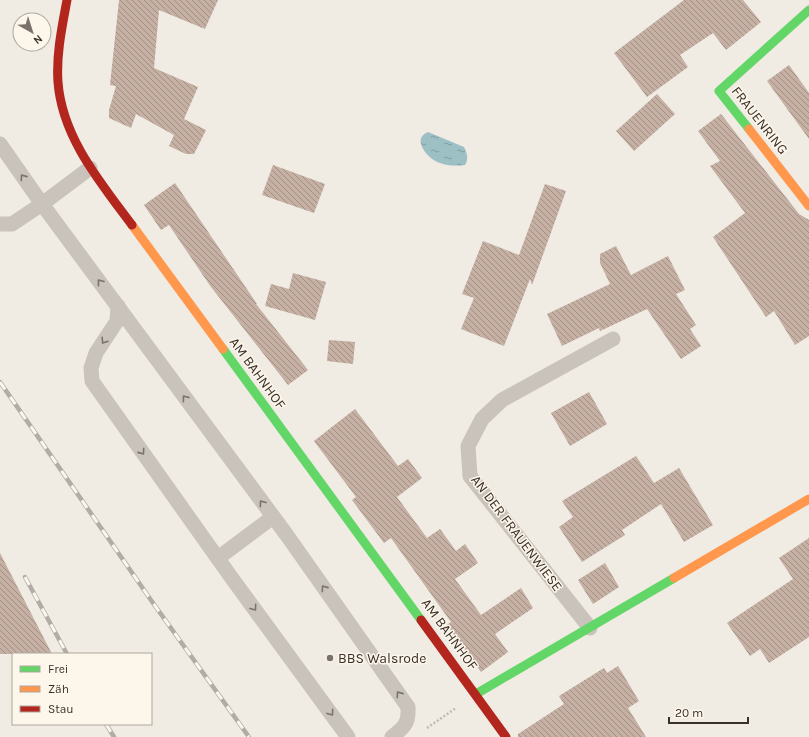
<svg xmlns="http://www.w3.org/2000/svg" width="809" height="737" font-family="Karla,sans-serif">
<style>
.water{fill:url(#water-ripples)}
.building{fill:url(#building-back-hatch)}
.lines{fill:none;stroke-linecap:round;stroke-linejoin:round}
.path{stroke:#c2bbb4;stroke-width:2.5;stroke-dasharray:2 2;stroke-linecap:butt}
.lane{stroke:#c9c3bc;stroke-width:15}
.fast{stroke:#63d668;stroke-width:9}
.slow{stroke:#ff974d;stroke-width:9}
.jam{stroke:#b3261e;stroke-width:9}
.rail-casing{stroke:#b1aca6;stroke-width:4.5}
.rail{stroke:#fcf6eb;stroke-width:3;stroke-dasharray:9;stroke-linecap:butt}
.oneway{stroke:#7b726b}
.poi-dot{fill:#7a716a;stroke:#fcf6eb;stroke-width:1.5}
.labels{text-anchor:middle;stroke-width:3;stroke-linejoin:round;paint-order:stroke}
.street-label{font-size:14px;fill:#3b3029;stroke:#fcf6eb}
.poi-label{font-size:14px;fill:#3b3029;stroke:#fcf6eb;text-anchor:start}
</style>
<defs>
<pattern id="water-ripples" width="26" height="14" patternUnits="userSpaceOnUse"><rect width="26" height="14" fill="#9dc0c4"/><path d="M2 4q2-2 4 0t4 0M15 11q2-2 4 0t4 0" fill="none" stroke="#819c9f"/></pattern>
<pattern id="building-back-hatch" width="6" height="6" patternUnits="userSpaceOnUse"><rect width="6" height="6" fill="#c5b0a3"/><path d="M-1 5l2 2M0 0l6 6M5-1l2 2" fill="none" stroke="#a19085"/></pattern>
</defs>
<rect width="100%" height="100%" fill="#f0ebe3"/>
<path class="water" d="M428,132L464,147C467,153 469,159 465,165C456,166 448,166 440,163C429,160 410,139 428,132Z"/>
<g class="building">
<polygon points="119,0 218,0 205,29 159,10 154,68 198,87 184,119 206,130 194,154 186,154 169,146 174,135 136,114 131,128 109,118 109,110 116,86 110,85"/>
<polygon points="684,0 743,0 761,22 726,50 713,33 680,55 688,67 647,97 614,53"/>
<polygon points="789,65 809,93 809,139 767,81"/>
<polygon points="657,94 675,114 634,151 616,131"/>
<polygon points="721,114 799,214 809,220 809,336 795,345 774,311 766,317 713,237 745,213 710,166 720,161 698,131"/>
<polygon points="273,165 325,184 314,213 262,195"/>
<polygon points="175,183 257,304 256,304 308,370 288,385 211,287 169,225 161,230 144,205"/>
<polygon points="545,184 566,191 532,285 530,279 504,346 461,329 474,298 462,294 483,241 519,255"/>
<polygon points="616,246 631,275 668,256 685,290 676,294 696,325 690,329 701,346 681,359 647,309 600,331 599,328 562,346 547,314 610,284 600,263 600,254"/>
<polygon points="293,273 326,282 315,320 265,306 271,284 289,289"/>
<polygon points="329,340 355,342 353,364 327,361"/>
<polygon points="589,392 607,424 570,446 551,413"/>
<polygon points="355,409 398,466 408,459 422,478 397,497 427,538 440,529 456,551 465,544 478,563 455,579 481,615 521,588 533,608 495,634 508,652 481,672 447,625 451,622 391,538 384,543 352,500 356,497 314,441"/>
<polygon points="636,456 654,483 679,468 713,525 684,542 661,504 622,530 625,535 582,562 559,527 573,517 562,501"/>
<polygon points="809,538 809,637 769,663 760,649 750,656 727,623 793,579 779,558"/>
<polygon points="0,553 52,654 0,654"/>
<polygon points="605,563 619,587 593,604 578,580"/>
<polygon points="618,666 639,701 628,708 646,737 518,737 518,734 564,704 559,696 604,668 607,673"/>
</g>
<g class="lines">
<polyline class="path" points="427,728 456,708"/>
<g class="lane">
<path d="M0,144L42,204L286,534L408,707C409,724 404,727 392,737"/>
<polyline points="0,224 12,224 42,204 90,168"/>
<polyline points="118,306 117,321 96,353 91,368 92,381 231,577 348,737"/>
<polyline points="218,558 273,517"/>
<polyline points="590,628 470,476 468,446 482,419 502,400 613,339"/>
</g>
<g class="fast">
<polyline points="749,129 719,91 809,10"/>
<polyline points="223,349 421,620"/>
<polyline points="476,694 674,578"/>
</g>
<g class="slow">
<polyline points="749,129 809,206"/>
<polyline points="132,225 223,349"/>
<polyline points="674,578 809,499"/>
</g>
<g class="jam">
<path d="M67,0C62,27 56,55 58,82C62,137 100,182 132,225"/>
<polyline points="421,620 506,737"/>
</g>
<defs>
<g id="rail">
<polyline points="0,382 153,603 249,737"/>
<polyline points="25,577 67,654"/>
<polyline points="106,724 114,737"/>
</g>
</defs>
<use href="#rail" class="rail-casing"/>
<use href="#rail" class="rail"/>
</g>
<defs><path id="oneway-chevron" d="M-2-3.5L2.5 0L-2 3.5" fill="none" stroke-width="1.6" stroke-linecap="round" stroke-linejoin="round"/></defs>
<g class="oneway">
<use href="#oneway-chevron" transform="translate(23 177) rotate(-125)"/>
<use href="#oneway-chevron" transform="translate(100 282) rotate(-127)"/>
<use href="#oneway-chevron" transform="translate(104 341) rotate(123)"/>
<use href="#oneway-chevron" transform="translate(185 398) rotate(-126)"/>
<use href="#oneway-chevron" transform="translate(142 452) rotate(55)"/>
<use href="#oneway-chevron" transform="translate(262 503) rotate(-126)"/>
<use href="#oneway-chevron" transform="translate(324 588) rotate(-125)"/>
<use href="#oneway-chevron" transform="translate(254 608) rotate(54)"/>
<use href="#oneway-chevron" transform="translate(399 694) rotate(-125)"/>
<use href="#oneway-chevron" transform="translate(331 713) rotate(54)"/>
</g>
<circle class="poi-dot" cx="330" cy="658" r="4"/>
<g class="labels">
<g class="street-label">
<text transform="translate(760 120) rotate(52)" y="5">FRAUENRING</text>
<text transform="translate(258 373) rotate(54)" y="5">AM BAHNHOF</text>
<text transform="translate(517 533) rotate(53)" y="5">AN DER FRAUENWIESE</text>
<text transform="translate(450 634) rotate(54)" y="5">AM BAHNHOF</text>
</g>
<g class="poi-label">
<text x="338" y="663">BBS Walsrode</text>
</g>
</g>
<rect x="12" y="653" width="140" height="72" fill="#fcf6eb" stroke="#afa79d"/>
<rect x="20" y="666" width="20" height="6" fill="#63d668" stroke="#afa79d"/>
<text x="48" y="673" font-size="12" fill="#3b3029">Frei</text>
<rect x="20" y="686" width="20" height="6" fill="#ff974d" stroke="#afa79d"/>
<text x="48" y="693" font-size="12" fill="#3b3029">Zäh</text>
<rect x="20" y="706" width="20" height="6" fill="#b3261e" stroke="#afa79d"/>
<text x="48" y="713" font-size="12" fill="#3b3029">Stau</text>
<g transform="translate(32 32) rotate(141)"><circle r="19" fill="#fcf6eb" stroke="#afa79d"/>
<path d="M0-3L7 15L0 10L-7 15Z" fill="#7a716a"/>
<text y="-6" font-size="11" font-weight="bold" text-anchor="middle" fill="#3b3029">N</text>
</g>
<path d="M669 717v6h79v-6" fill="none" stroke="#3b3029" stroke-width="2"/>
<text x="675" y="717" font-size="12" fill="#3b3029" stroke="#fcf6eb" stroke-width="3" paint-order="stroke">20 m</text>
</svg>
